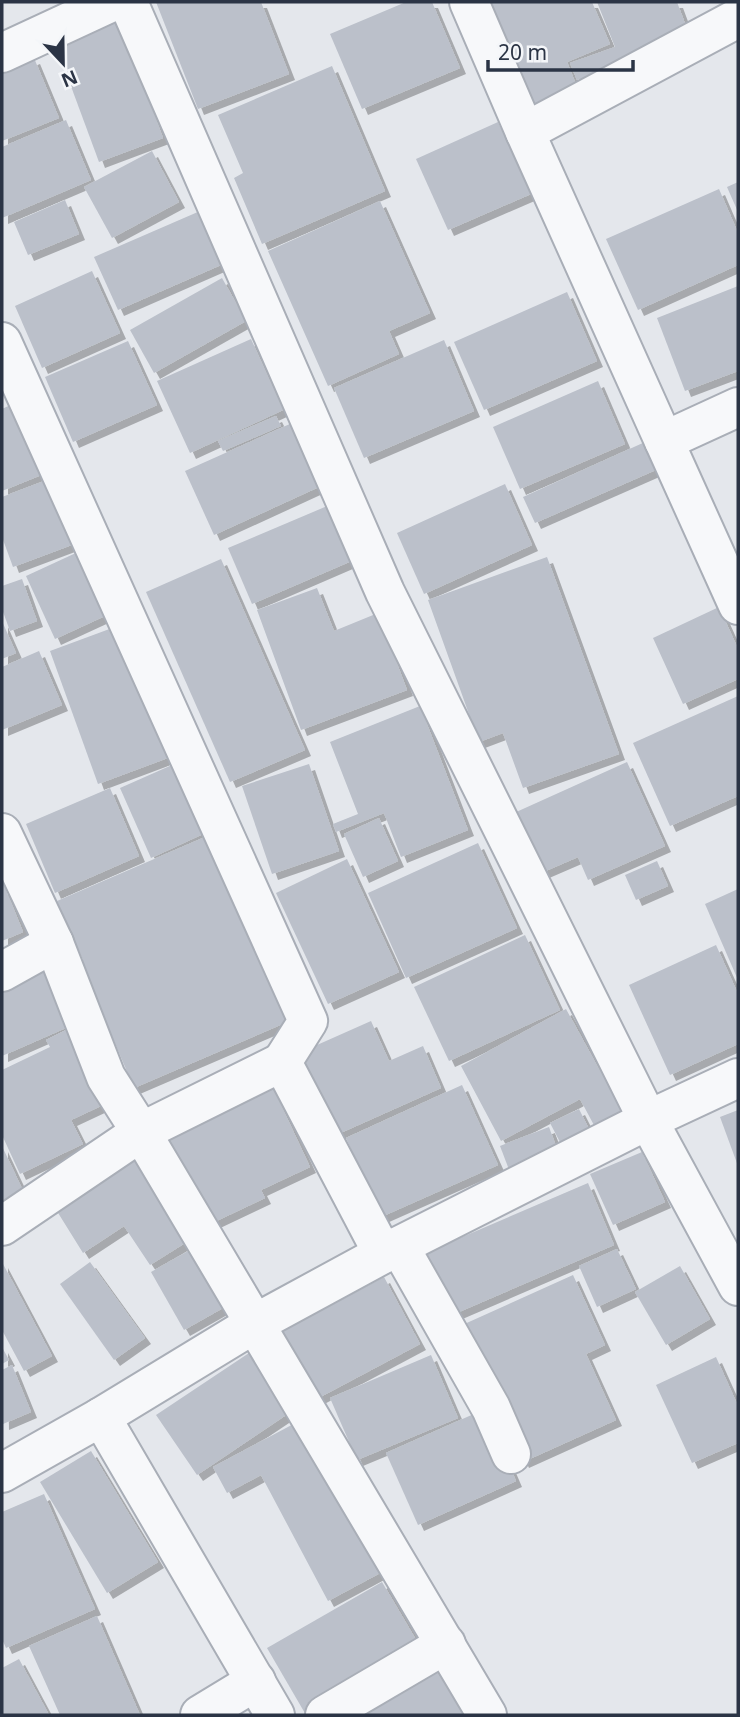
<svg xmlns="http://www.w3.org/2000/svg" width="740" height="1717" font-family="'Noto Sans',sans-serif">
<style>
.building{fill:#bbc0ca;filter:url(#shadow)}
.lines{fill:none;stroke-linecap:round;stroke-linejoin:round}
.minor-casing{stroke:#a9aeb7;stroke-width:42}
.minor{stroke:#f7f8fa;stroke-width:38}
</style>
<defs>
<filter id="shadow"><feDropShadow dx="6" dy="6" stdDeviation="0" flood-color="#0004"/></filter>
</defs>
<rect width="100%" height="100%" fill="#e4e7ec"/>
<g class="building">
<polygon points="156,2 261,2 289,74 198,109"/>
<polygon points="406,2 432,2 460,68 362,109 330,34"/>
<polygon points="489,2 592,2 610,44 567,62 577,87 533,105"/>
<polygon points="597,2 677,2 690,37 577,80 570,63 615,47"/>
<polygon points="116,11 163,138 99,162 52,35"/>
<polygon points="34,58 59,118 2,141 2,71"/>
<polygon points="332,66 385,191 262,244 234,178 243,173 218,115"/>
<polygon points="66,120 91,180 2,218 2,147"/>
<polygon points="498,122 531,194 448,230 416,159"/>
<polygon points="152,151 179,202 112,238 84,187"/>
<polygon points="738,182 738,212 727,187"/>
<polygon points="719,189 738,233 738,265 638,310 606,239"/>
<polygon points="65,200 79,234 28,255 14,222"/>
<polygon points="380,201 430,313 389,331 399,354 328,386 268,251"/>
<polygon points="207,208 230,261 118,310 94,257"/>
<polygon points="92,271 120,333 42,368 15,306"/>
<polygon points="222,278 246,321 154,373 130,330"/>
<polygon points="738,286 738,371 685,391 657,318"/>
<polygon points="567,292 597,361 484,410 454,342"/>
<polygon points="251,339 283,410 190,453 157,381"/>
<polygon points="444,340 474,411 364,458 334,388"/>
<polygon points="128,341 157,405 73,442 45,377"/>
<polygon points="598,381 625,444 520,489 493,427"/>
<polygon points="21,400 51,471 2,491 2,409"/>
<polygon points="276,416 281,426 223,451 218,441"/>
<polygon points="292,423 321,486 214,535 185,471"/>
<polygon points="645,442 658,469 535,523 523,497"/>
<polygon points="52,478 77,543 13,567 2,537 2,497"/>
<polygon points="505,484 532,545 424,594 397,533"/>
<polygon points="339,501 363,556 252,604 228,548"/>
<polygon points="78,552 107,615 55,639 26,576"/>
<polygon points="547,557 619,754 523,788 503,733 479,742 428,600"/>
<polygon points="221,559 305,750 230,782 146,592"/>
<polygon points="22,579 37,621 10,631 2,609 2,586"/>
<polygon points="317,588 334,631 378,613 407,690 301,730 257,610"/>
<polygon points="719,607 738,649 738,679 683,704 653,638"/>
<polygon points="2,621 16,653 2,659"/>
<polygon points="123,624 173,756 98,784 50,651"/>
<polygon points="39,651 62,705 2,730 2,667"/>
<polygon points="738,696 738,796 670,826 633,743"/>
<polygon points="420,706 468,830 401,857 384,813 336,832 333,824 358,814 330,742"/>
<polygon points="627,762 665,846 588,880 578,857 541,873 514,813"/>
<polygon points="309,764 339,851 272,874 242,786"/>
<polygon points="172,765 203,834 151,858 120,788"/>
<polygon points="110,788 139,856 55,893 26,824"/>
<polygon points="379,818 398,861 363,877 344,834"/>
<polygon points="212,834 292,1020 134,1088 80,961 83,960 57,901"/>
<polygon points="478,843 517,928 406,978 368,893"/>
<polygon points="347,859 399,972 328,1004 276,893"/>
<polygon points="657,861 668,886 636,900 625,875"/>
<polygon points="2,880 23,932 2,941"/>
<polygon points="738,889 738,980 705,904"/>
<polygon points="525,935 560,1010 449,1061 414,987"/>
<polygon points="716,945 738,994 738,1044 670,1075 629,985"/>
<polygon points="42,966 68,1027 2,1056 2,984"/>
<polygon points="566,1009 623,1113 596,1129 580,1099 501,1141 461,1066"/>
<polygon points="371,1021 389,1061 423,1046 441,1088 336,1135 299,1053"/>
<polygon points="68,1029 103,1105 71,1120 83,1144 20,1174 2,1135 2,1070 50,1047 46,1040"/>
<polygon points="462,1085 498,1165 381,1217 346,1138"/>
<polygon points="272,1086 310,1167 261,1190 265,1198 208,1225 166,1137"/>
<polygon points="579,1109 590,1131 561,1144 550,1123"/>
<polygon points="738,1110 738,1166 720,1117"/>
<polygon points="549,1127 560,1157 511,1175 500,1146"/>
<polygon points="2,1146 24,1193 2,1203"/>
<polygon points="642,1152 665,1202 613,1225 590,1174"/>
<polygon points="139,1154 193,1238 150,1265 124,1226 83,1253 55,1208"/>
<polygon points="588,1183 614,1245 445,1318 418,1256"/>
<polygon points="197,1246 230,1304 184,1330 151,1272"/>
<polygon points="617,1249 636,1289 597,1307 579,1266"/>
<polygon points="2,1262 52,1356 24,1371 2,1330"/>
<polygon points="90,1262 145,1338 114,1360 60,1284"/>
<polygon points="680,1266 710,1319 666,1345 635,1292"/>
<polygon points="573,1275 605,1345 586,1354 616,1420 523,1462 460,1326"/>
<polygon points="384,1277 420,1344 309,1403 274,1336"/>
<polygon points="2,1347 9,1360 2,1364"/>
<polygon points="252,1351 292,1411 197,1475 156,1415"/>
<polygon points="431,1355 458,1418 357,1460 330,1398"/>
<polygon points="716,1357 738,1406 738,1443 692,1463 656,1385"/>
<polygon points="12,1365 31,1412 3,1424 2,1370"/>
<polygon points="485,1409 516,1481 418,1525 386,1453"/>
<polygon points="301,1420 382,1572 328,1601 261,1475 227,1493 213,1467"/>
<polygon points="91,1451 158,1562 107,1593 40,1482"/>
<polygon points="44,1494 95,1609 6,1648 2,1639 2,1512"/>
<polygon points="382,1582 422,1650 306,1715 267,1648"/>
<polygon points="97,1616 140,1715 60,1715 29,1646"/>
<polygon points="19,1659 49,1715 2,1715 2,1668"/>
<polygon points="429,1659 463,1715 333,1715"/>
</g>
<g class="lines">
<defs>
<g id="minor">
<polyline points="128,2 385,592 648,1120 738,1286"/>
<polyline points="469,2 525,132 664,441"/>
<polyline points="2,53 112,2"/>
<polyline points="525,132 738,18"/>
<polyline points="2,342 308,1021 282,1062 383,1254"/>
<polyline points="738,407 664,441 738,605"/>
<polyline points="2,833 54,943 106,1077 141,1132 487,1715"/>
<polyline points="2,972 54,943"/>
<polyline points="2,1226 141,1132 282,1062"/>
<polyline points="399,1246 491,1408 511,1454"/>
<polyline points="101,1417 275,1715"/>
<polyline points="2,1473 101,1417 254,1324 383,1254 648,1120 738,1078"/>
<polyline points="200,1715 256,1681"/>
<polyline points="325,1715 446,1644"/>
</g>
</defs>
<use href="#minor" class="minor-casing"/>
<use href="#minor" class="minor"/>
</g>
<rect width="740" height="1717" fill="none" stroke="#2b3445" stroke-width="7"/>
<g transform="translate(63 63) rotate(158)" stroke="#f4f6f9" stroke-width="5" paint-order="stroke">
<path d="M0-5L12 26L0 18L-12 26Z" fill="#2b3445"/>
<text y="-10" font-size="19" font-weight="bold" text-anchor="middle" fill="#2b3445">N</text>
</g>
<path d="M488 60v10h145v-10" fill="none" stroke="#2b3445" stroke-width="3.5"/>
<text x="498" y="60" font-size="21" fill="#2b3445" stroke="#f4f6f9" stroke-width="5" paint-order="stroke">20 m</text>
</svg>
